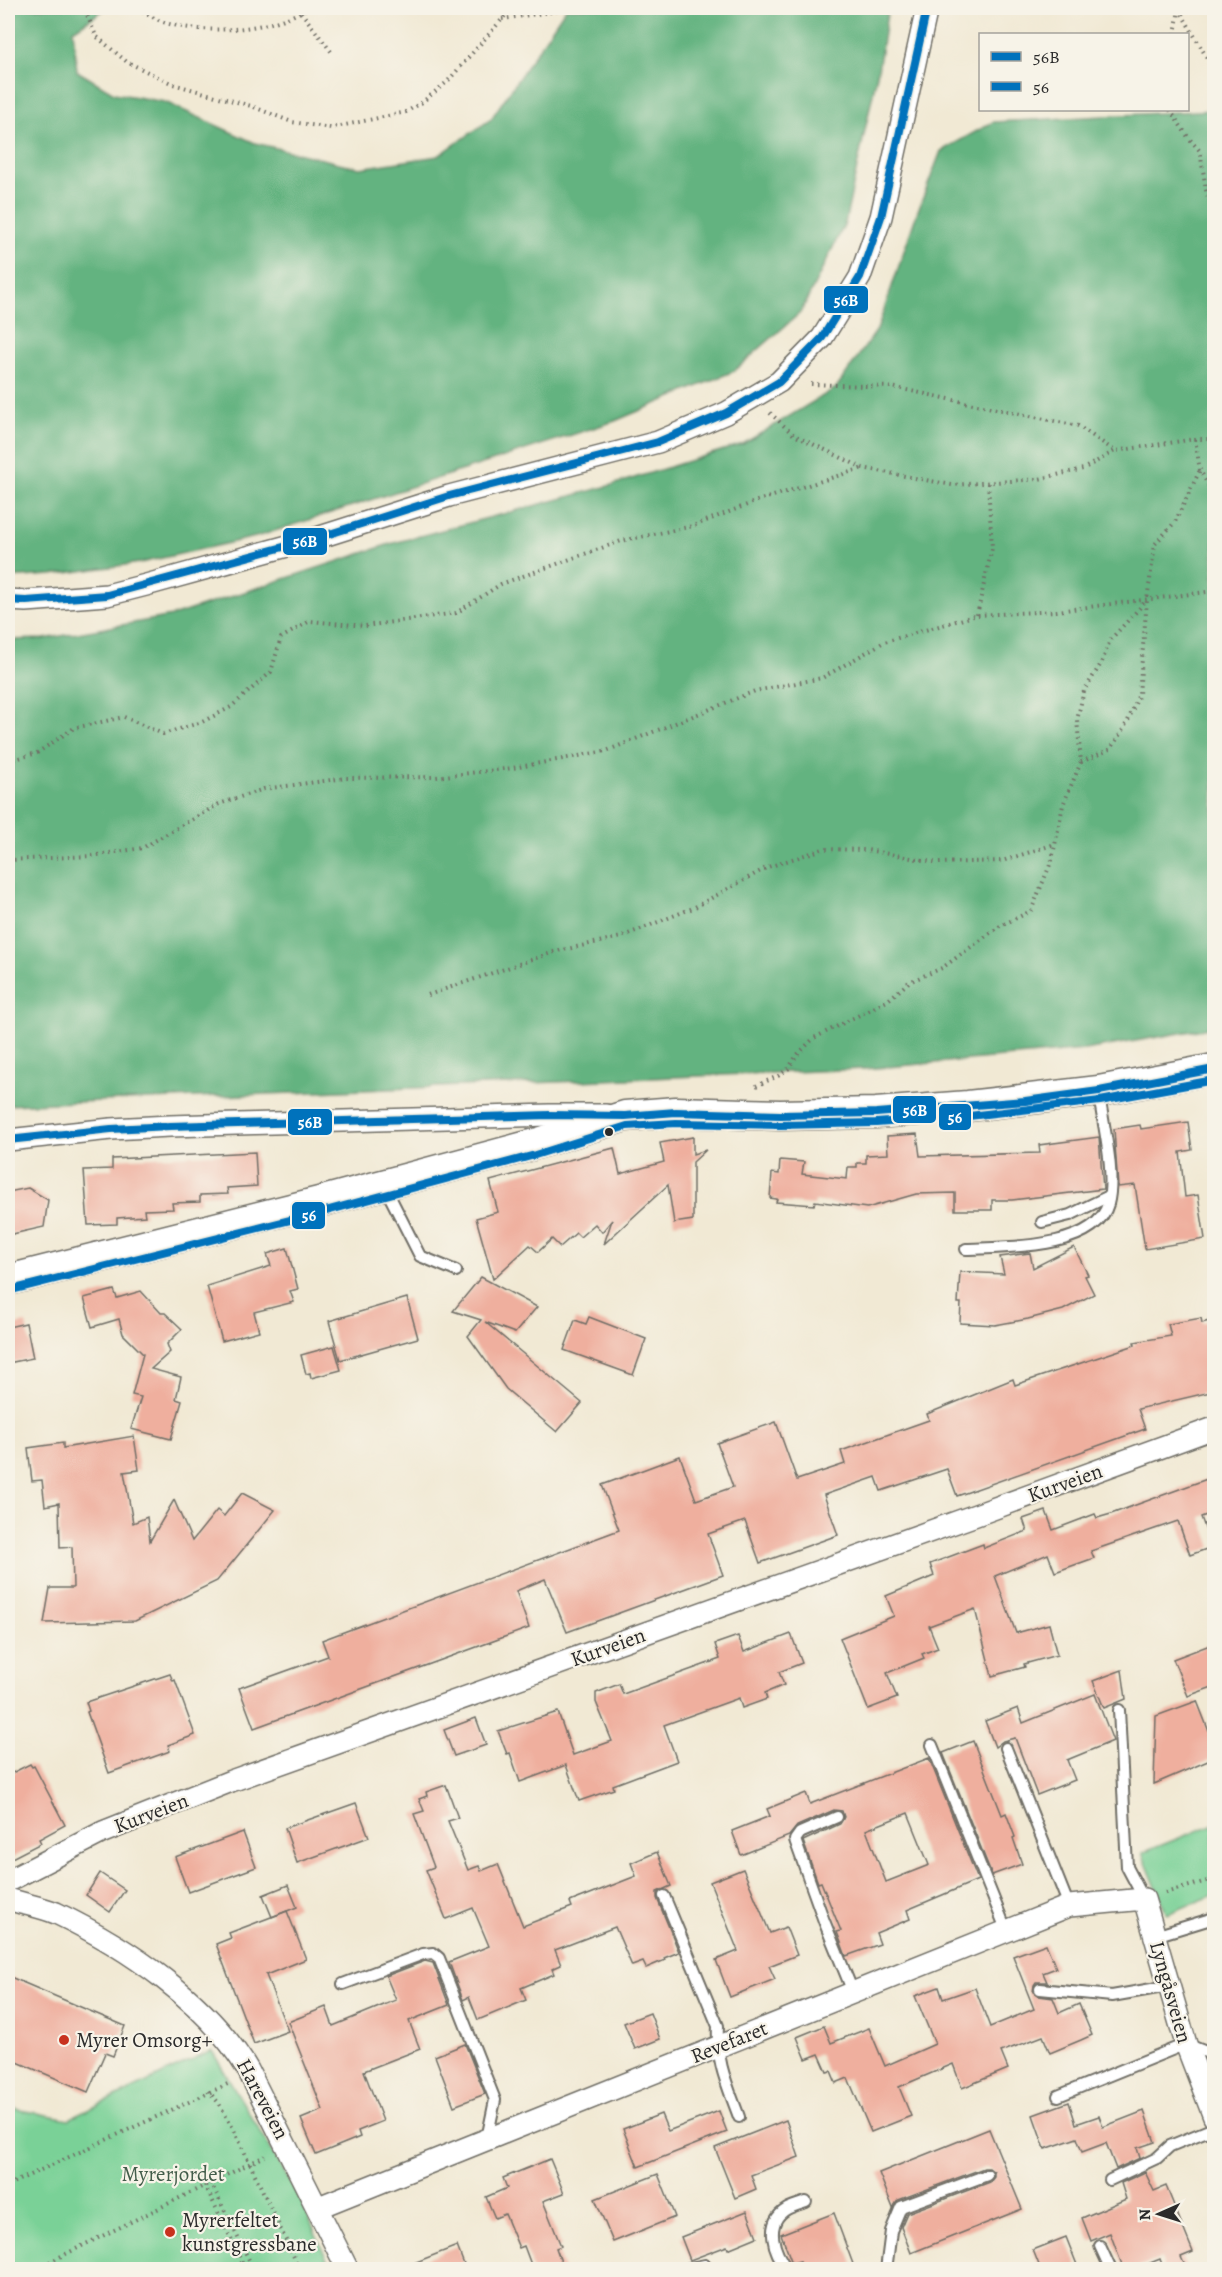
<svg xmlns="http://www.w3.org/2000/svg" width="1222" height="2277" font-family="Alegreya,serif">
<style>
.green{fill:#7ad197;stroke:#527e61;stroke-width:1.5}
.forest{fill:#63b380;stroke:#476f56;stroke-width:1.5}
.building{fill:#efaf9e;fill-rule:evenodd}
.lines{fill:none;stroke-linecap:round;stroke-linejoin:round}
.lane-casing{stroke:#706e66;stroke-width:14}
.street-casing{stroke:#706e66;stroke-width:24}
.secondary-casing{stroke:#706e66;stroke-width:33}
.path{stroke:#706e66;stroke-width:4;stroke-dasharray:1.5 4.5;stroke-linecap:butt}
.lane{stroke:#fff;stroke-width:10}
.street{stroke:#fff;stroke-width:21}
.secondary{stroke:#fff;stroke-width:30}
.bus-1-casing{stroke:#f7f3e8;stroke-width:12}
.bus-2-casing{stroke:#f7f3e8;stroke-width:12}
.bus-1{stroke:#0072bc;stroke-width:8}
.bus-2{stroke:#0072bc;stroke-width:8}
.bus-dot{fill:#2b2b2b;stroke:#f7f3e8;stroke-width:2}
.poi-dot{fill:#c8321e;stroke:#f7f3e8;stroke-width:2}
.labels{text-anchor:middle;stroke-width:4.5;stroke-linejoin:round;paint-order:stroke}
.street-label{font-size:21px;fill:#2b2b2b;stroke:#f7f3e8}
.poi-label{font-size:21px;fill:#2b2b2b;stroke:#f7f3e8;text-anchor:start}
.park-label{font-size:21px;fill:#435d4b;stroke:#f7f3e8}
.line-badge{stroke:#f7f3e8;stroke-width:2}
.badge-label{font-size:16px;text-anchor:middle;font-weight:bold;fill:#fff}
</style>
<rect width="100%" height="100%" fill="#f7f3e8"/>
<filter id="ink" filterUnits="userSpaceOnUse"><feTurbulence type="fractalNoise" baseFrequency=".0167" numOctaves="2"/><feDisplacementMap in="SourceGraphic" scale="12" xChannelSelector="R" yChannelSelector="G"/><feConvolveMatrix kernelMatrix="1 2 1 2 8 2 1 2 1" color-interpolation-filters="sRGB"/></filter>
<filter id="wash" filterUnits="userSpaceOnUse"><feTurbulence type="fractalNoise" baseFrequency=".008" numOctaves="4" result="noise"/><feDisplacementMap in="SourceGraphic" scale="24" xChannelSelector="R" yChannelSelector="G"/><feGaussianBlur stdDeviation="1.35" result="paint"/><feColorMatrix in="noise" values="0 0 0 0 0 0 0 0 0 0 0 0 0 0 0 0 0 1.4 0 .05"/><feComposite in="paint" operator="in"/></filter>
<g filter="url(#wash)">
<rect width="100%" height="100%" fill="#f1e9d4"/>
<g class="green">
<polygon points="1214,1824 1214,1895 1167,1914 1142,1853"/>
<polygon points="212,2051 300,2198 331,2269 8,2269 8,2108 69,2119"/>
</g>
<g class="forest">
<polygon points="8,8 107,8 73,30 77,71 114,93 165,102 255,143 360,168 438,156 491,119 566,8 888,8 878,70 845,223 801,312 734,371 615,421 256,537 140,563 51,575 8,578"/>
<polygon points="1214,110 1214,1027 1085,1050 864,1069 8,1105 8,640 44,639 172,616 390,544 612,485 743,444 836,388 877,330 917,213 941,151 993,122"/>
</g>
<g id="blocks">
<g class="building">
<polygon points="1188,1122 1192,1150 1180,1152 1185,1197 1198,1195 1205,1239 1145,1249 1135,1185 1118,1187 1114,1129 1140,1125 1141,1129"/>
<polygon points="917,1134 920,1156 1040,1153 1039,1145 1099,1137 1103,1189 1012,1200 992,1200 992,1210 955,1210 955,1193 916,1194 867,1208 815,1201 814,1205 776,1202 777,1199 770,1198 772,1173 779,1174 780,1160 804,1162 802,1174 847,1179 848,1167 857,1167 857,1163 866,1163 866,1155 888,1154 887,1136"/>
<polygon points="693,1137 693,1154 706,1150 693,1162 693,1220 674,1223 668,1185 604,1244 612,1220 602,1232 595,1224 580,1237 576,1233 560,1247 552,1239 538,1252 530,1245 493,1279 476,1218 498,1212 490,1181 614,1148 620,1174 664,1162 660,1143"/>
<polygon points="255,1152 257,1186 227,1188 228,1194 200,1195 200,1202 172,1203 173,1209 144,1210 145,1216 117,1218 117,1224 88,1225 84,1170 112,1169 112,1159"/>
<polygon points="28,1188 48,1200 44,1227 8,1235 8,1192"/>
<polygon points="1074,1247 1088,1275 1085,1276 1094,1294 1063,1310 1028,1319 995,1325 960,1323 961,1303 958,1303 960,1272 1004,1274 1000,1257 1030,1253 1033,1268"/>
<polygon points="287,1248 298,1289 290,1291 294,1302 254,1312 259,1331 222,1341 207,1286 271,1266 267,1254"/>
<polygon points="481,1277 537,1307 515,1333 485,1322 582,1403 557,1432 506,1389 468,1336 481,1320 453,1311"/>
<polygon points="114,1290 117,1298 141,1291 161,1313 165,1313 182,1329 167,1344 170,1352 151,1369 181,1377 176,1399 182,1401 171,1439 131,1429 141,1397 132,1395 143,1354 123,1334 119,1319 92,1327 84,1298"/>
<polygon points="407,1298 418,1338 340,1360 329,1321"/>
<polygon points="589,1317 646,1339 633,1375 564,1350 575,1320 586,1324"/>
<polygon points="1201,1318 1202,1323 1209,1321 1215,1352 1215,1391 1138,1409 1145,1429 957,1496 947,1469 881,1491 876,1477 824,1495 838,1535 760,1563 745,1521 708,1534 723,1575 567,1632 545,1579 516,1591 529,1628 254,1728 239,1688 328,1656 322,1640 619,1530 602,1485 680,1456 696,1500 733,1487 717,1443 776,1422 797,1480 845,1464 841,1451 929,1420 927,1414 1013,1379 1015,1385 1135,1345 1134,1342 1171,1336 1168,1324"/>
<polygon points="26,1323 33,1358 8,1363 8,1327"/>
<polygon points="334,1346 341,1370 311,1378 310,1373 306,1374 301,1355"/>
<polygon points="134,1436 139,1470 124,1472 133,1523 147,1517 150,1541 174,1500 192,1541 217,1510 224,1516 242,1493 275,1510 217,1581 135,1621 44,1623 50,1588 73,1588 72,1547 60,1548 59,1503 45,1506 42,1480 32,1481 28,1448 63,1443 63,1448"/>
<polygon points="1207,1479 1215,1498 1215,1512 1201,1517 1212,1547 1190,1555 1178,1521 1091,1551 1094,1558 1055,1572 1048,1554 995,1576 1016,1633 1049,1624 1057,1655 1024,1664 1025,1667 992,1676 975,1609 929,1626 938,1648 922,1654 924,1658 887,1673 897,1698 868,1709 840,1638 894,1616 886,1596 934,1576 930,1564 983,1544 984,1548 1027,1531 1023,1519 1046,1511 1053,1530 1095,1514 1097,1518 1111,1514"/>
<polygon points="791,1634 802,1663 779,1672 784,1685 765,1693 767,1699 742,1708 739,1698 664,1725 677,1761 613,1785 614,1789 579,1801 566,1765 520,1782 510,1753 507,1754 498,1731 558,1712 573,1755 612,1741 596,1702 596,1693 619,1684 623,1694 720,1659 715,1644 738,1636 744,1652"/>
<polygon points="1215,1643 1215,1686 1188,1696 1173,1659"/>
<polygon points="1122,1670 1126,1699 1104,1708 1093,1681"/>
<polygon points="170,1674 173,1681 175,1680 195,1735 168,1745 170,1751 109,1773 87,1712 89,1711 86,1702"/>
<polygon points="1095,1694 1113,1741 1067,1760 1075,1780 1037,1795 1015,1738 1003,1741 995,1747 985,1721 1018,1708 1023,1723"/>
<polygon points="1197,1701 1215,1747 1215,1758 1154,1784 1156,1716"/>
<polygon points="476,1718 486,1745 454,1756 444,1730"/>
<polygon points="973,1741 1002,1815 1006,1813 1015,1837 1013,1838 1022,1864 992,1875 943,1753"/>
<path d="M929,1758L978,1880L907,1910L910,1919L876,1933L880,1944L846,1956L837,1932L841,1931L821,1882L818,1883L803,1841L840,1824L844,1817L842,1811L834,1810L797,1826L789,1836L741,1855L732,1831L770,1816L767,1809L806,1793L810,1804ZM908,1813L929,1865L886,1882L866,1830Z"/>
<polygon points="30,1764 32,1767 34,1766 65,1825 39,1839 41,1843 8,1860 8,1775"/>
<polygon points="446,1785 458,1818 448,1821 468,1870 479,1866 481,1871 498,1864 523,1926 572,1907 570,1902 636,1876 631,1863 657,1852 671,1886 657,1892 657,1898 679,1952 664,1958 665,1960 646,1968 643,1962 632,1966 615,1927 555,1950 561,1965 552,1969 554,1974 521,1988 526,2000 478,2020 469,1997 463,2000 449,1962 489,1946 473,1908 446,1919 426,1870 434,1867 414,1814 424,1811 419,1799 427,1796 426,1792"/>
<polygon points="356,1803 369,1837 297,1863 285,1828"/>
<polygon points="243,1832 256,1867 188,1892 175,1857"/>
<polygon points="743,1869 770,1933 786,1927 797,1955 769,1966 775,1979 730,1997 716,1960 738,1951 710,1882"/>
<polygon points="100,1873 125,1890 110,1912 86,1895"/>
<polygon points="288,1885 297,1907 272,1917 263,1895"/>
<polygon points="287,1911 306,1959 266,1975 288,2031 254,2044 216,1944 231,1938 229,1933"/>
<polygon points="1046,1944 1056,1968 1043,1973 1047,1982 1036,1982 1034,1985 1033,1992 1039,1996 1053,1998 1059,2013 1079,2004 1092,2035 1081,2040 1050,2053 1043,2036 1001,2052 1008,2069 962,2088 953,2064 899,2087 911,2116 871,2132 848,2078 836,2083 831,2071 827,2072 819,2054 806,2059 797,2037 824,2026 831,2043 869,2028 885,2066 935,2044 915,1996 939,1987 943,1999 975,1988 990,2027 1034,2009 1013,1956"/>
<polygon points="425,1961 433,1963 449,2005 409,2021 420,2049 364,2071 383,2121 358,2131 360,2137 316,2155 301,2119 323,2110 288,2022 326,2007 333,2026 396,2000 386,1976"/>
<polygon points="8,1976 125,2026 113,2056 105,2053 88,2092 8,2058"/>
<polygon points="650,2013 660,2039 635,2049 624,2023"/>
<polygon points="465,2044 485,2094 454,2106 435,2056"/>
<polygon points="1069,2102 1076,2124 1099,2116 1103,2127 1144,2111 1155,2142 1137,2148 1140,2158 1116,2169 1106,2143 1082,2152 1077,2138 1045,2149 1033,2115"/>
<polygon points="719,2111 727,2132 638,2167 623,2129 661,2114 668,2131"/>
<polygon points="786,2120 799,2157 751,2175 756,2189 735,2198 715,2148"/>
<polygon points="989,2129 1022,2209 911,2253 901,2227 907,2213 990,2182 994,2177 994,2172 989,2168 984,2168 898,2200 893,2208 879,2173"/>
<polygon points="550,2159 564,2193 543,2201 561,2246 556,2248 564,2270 533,2270 524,2246 519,2248 505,2214 495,2218 486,2197 507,2188 503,2178"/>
<polygon points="1145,2172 1154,2191 1166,2186 1193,2252 1181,2257 1187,2270 1164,2270 1160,2259 1133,2270 1124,2270 1110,2233 1091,2241 1082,2218 1126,2199 1121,2183"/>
<polygon points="658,2174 675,2217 613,2242 595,2199"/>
<polygon points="747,2211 757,2237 728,2249 727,2246 690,2260 681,2237"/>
<polygon points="834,2213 853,2264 839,2270 803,2270 800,2261 792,2263 781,2234"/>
<polygon points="1066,2237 1079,2270 1041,2270 1033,2250"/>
<polygon points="457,2246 466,2270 401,2270 401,2268"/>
</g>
</g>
</g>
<g filter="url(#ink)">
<use href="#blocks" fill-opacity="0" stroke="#706e66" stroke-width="1.5"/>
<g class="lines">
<defs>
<g id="lane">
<polyline points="385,1187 420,1256 456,1271"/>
<polyline points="1042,1222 1070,1215 1109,1196"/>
<path d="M966,1249C1004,1247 1095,1250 1108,1204C1116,1174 1103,1125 1099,1094"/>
<polyline points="1119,1710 1127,1867 1144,1899"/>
<polyline points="932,1745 1007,1932"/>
<polyline points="1006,1748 1069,1906"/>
<polyline points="837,1817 800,1833 795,1840 824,1921 853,1992"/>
<path d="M664,1896L718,2026C716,2062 727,2084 739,2117"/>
<polyline points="1155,1936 1214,1918"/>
<polyline points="343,1984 423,1954 433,1953 439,1958 495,2100 487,2139"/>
<polyline points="1040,1989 1112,1996 1169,1986"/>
<polyline points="1058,2096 1186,2044 1206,2052 1214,2049"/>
<polyline points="1110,2180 1157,2158 1170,2146 1214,2128"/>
<polyline points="1100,2246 1111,2270"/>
<polyline points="681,2270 705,2265 711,2270"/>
<path d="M788,2270C774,2253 763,2223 787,2209C793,2206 800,2204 806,2202"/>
<polyline points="886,2270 891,2231 901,2207 987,2175"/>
</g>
<g id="street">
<polyline points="8,600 26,601 107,595 146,585 320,537 449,496 658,442 726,413 779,382 822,338 860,277 881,217 927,8"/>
<polyline points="8,1140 111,1129 170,1126 549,1115 606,1115"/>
<polyline points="8,1881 103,1832 231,1781 976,1515 1214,1428"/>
<path d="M8,1899C23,1904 41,1907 56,1913C127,1947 208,2002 248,2070L348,2270"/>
<polyline points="319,2207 1069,1906 1144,1899 1186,2044 1214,2117"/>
</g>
<polyline id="secondary" points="8,1280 319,1202 532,1145 625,1116 676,1112 780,1115 876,1113 968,1106 1099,1091 1214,1069"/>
</defs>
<use href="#lane" class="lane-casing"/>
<use href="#street" class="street-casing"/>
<use href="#secondary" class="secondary-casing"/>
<g class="path">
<polyline points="65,8 85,10 97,8"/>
<path d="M137,8C146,13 156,20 166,23C205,35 272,31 307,8"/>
<polyline points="1179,9 1214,70"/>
<polyline points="85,10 96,36 127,62 173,84 251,106 292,122 331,128 406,112 421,103 447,82 512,8"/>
<polyline points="301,12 333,54"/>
<polyline points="502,19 579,8 598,8"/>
<polyline points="1175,34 1179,9"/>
<polyline points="1170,110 1188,137 1200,151 1207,196 1214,211"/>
<polyline points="811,384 892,387 1078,426 1115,451 1195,439 1214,439"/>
<polyline points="770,413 794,435 863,468 952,485 1039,479 1083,469 1115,451"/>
<polyline points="1195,439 1200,470 1214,496"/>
<polyline points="977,615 992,548 988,483"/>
<polyline points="8,761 37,753 74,728 124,717 163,734 202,722 231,707 271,672 281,638 310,621 365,626 456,613 501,584 621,541 693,526 757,501 863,468"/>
<polyline points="1081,762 1111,749 1128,721 1139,694 1147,600 1155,544 1175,522 1200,470"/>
<polyline points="8,860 91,856 142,848 219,804 264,789 346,778 436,777 513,768 606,751 755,691 822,678 884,642 977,615 1057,611 1214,591"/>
<polyline points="428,995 554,952 621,937 693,908 768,867 823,849 867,850 939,863 1002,861 1055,844"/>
<polyline points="756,1086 778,1076 788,1069 797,1055 814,1038 887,1001 909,982 942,968 1000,926 1031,911 1052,860 1063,805 1081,762 1077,720 1084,691 1102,662 1110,640 1146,601"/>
<polyline points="1165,1893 1214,1879"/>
<polyline points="208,2091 218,2102 234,2130 300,2270"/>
<polyline points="211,2183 254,2270"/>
<polyline points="8,2185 230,2083"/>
<polyline points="205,2185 246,2270"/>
<polyline points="33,2270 265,2156"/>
</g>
<use href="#lane" class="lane"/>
<use href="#street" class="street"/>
<use href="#secondary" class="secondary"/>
<defs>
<g id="bus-1">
<polyline points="8,600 26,601 107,595 320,537 449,496 658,442 726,413 779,382 822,338 860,277 881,217 927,8"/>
<polyline points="8,1140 111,1129 170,1126 549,1115 625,1116 676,1112 780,1115 876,1113 1025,1101 1099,1091 1214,1069"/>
</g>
<polyline id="bus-2" points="11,1290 322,1212 535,1155 627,1126 676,1123 780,1125 876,1123 969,1116 1100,1101 1214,1080"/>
</defs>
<use href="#bus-1" class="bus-1-casing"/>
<use href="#bus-2" class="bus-2-casing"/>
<use href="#bus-1" class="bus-1"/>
<use href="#bus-2" class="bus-2"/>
</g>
</g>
<circle class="bus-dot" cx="609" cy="1132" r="5"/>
<g class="poi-dot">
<circle cx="64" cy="2040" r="6"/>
<circle cx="170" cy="2232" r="6"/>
</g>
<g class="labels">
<g class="street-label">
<text transform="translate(1065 1483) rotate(-20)" y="7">Kurveien</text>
<text transform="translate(608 1647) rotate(-20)" y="7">Kurveien</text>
<text transform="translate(151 1813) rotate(-21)" y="7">Kurveien</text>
<text transform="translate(1171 1992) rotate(74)" y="7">Lyngåsveien</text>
<text transform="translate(729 2042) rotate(-22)" y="7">Revefaret</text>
<text transform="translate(263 2099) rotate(62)" y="7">Hareveien</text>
</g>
<g class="poi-label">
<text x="76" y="2047">Myrer Omsorg+</text>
<text x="182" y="2227">Myrerfeltet<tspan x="182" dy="24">kunstgressbane</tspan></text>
</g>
<g class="park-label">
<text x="173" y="2181">Myrerjordet</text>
</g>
</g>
<g class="line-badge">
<rect x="823" y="285" width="46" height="29" rx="6" fill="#0072bc"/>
<rect x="282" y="527" width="46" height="29" rx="6" fill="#0072bc"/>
<rect x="892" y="1095" width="45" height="29" rx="6" fill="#0072bc"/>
<rect x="938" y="1103" width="34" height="28" rx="6" fill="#0072bc"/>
<rect x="287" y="1108" width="46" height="28" rx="6" fill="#0072bc"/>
<rect x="291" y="1201" width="35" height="29" rx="6" fill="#0072bc"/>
</g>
<g class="badge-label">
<text x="846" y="306">56B</text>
<text x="305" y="547">56B</text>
<text x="915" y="1116">56B</text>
<text x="955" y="1123">56</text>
<text x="310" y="1128">56B</text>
<text x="309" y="1221">56</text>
</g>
<rect width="1222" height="2277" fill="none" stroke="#f7f3e8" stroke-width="30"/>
<rect x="979" y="33" width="210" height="78" fill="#f7f3e8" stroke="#a5a39c" stroke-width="1.5"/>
<rect x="991" y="52" width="30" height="9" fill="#0072bc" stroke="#a5a39c" stroke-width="1.5"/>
<text x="1033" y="63" font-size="18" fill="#2b2b2b">56B</text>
<rect x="991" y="82" width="30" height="9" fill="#0072bc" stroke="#a5a39c" stroke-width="1.5"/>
<text x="1033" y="93" font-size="18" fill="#2b2b2b">56</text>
<g transform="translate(1159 2214) rotate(267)" stroke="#f7f3e8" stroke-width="4.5" paint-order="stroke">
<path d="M0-4.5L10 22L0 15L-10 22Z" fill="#2b2b2b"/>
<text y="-9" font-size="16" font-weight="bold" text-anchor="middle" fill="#2b2b2b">N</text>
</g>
</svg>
